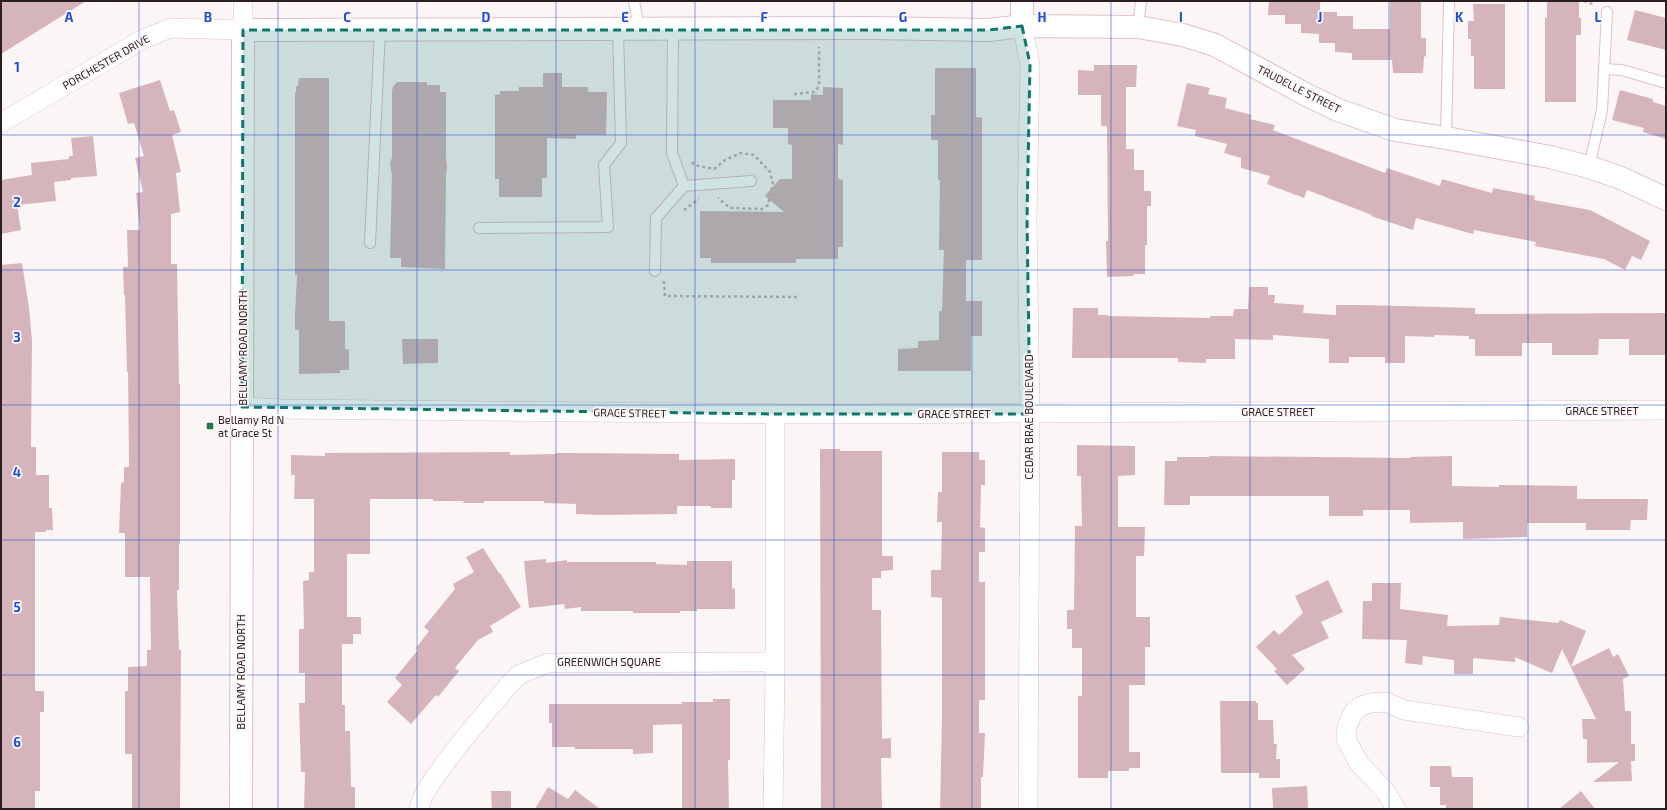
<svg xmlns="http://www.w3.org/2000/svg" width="1667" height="810" font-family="'Exo 2',sans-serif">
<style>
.building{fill:#d5b5bb}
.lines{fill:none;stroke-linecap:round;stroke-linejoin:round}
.service-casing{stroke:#e0bfc5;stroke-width:12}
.minor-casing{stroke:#e0bfc5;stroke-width:20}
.tertiary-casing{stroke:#e0bfc5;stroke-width:24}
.path{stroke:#bbb3b5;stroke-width:2.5;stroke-dasharray:3 3;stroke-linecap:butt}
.service{stroke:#fff;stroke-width:10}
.minor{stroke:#fff;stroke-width:19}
.tertiary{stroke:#fff;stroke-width:22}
.marked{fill:#0f766e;fill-opacity:0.2;stroke:#0f766e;stroke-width:3;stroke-dasharray:8 5;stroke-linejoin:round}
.grid{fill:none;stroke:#1d4ed8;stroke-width:1;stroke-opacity:0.55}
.poi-dot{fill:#267748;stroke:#fcf5f6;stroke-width:1.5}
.labels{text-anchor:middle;stroke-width:3.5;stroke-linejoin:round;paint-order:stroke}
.street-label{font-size:11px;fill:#2b1f22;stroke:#fcf5f6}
.poi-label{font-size:11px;fill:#2b1f22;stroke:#fcf5f6;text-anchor:start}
.grid-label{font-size:13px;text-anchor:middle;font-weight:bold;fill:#1d4ed8;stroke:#fcf5f6;stroke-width:3.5;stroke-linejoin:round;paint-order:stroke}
</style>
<rect width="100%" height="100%" fill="#fcf5f6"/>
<g class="building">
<polygon points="1,1 86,1 1,54"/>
<polygon points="1269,1 1320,2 1320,12 1337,12 1337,16 1353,16 1353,29 1390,29 1390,1 1421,1 1421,38 1426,38 1426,57 1424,56 1423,73 1393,73 1392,60 1352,60 1352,53 1335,52 1335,43 1319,43 1319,34 1301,33 1301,24 1285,24 1285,15 1268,15"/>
<polygon points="1547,1 1579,1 1579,18 1581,18 1581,35 1576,35 1576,102 1545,102 1545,17 1547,18"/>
<polygon points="1473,4 1505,4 1505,89 1474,89 1474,56 1471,56 1471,39 1468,39 1468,21 1474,21"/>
<polygon points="1635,10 1666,18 1666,50 1627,40"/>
<polygon points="1094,65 1137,65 1136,87 1126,87 1126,149 1134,149 1134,170 1144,170 1144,191 1151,191 1151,206 1147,206 1147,245 1145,245 1145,274 1133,274 1134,276 1107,277 1106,241 1108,241 1107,126 1101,126 1101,95 1078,95 1078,70 1094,71"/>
<polygon points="935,68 976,68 976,117 982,118 982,260 966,260 966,301 982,301 982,336 971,336 971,371 898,371 898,349 918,348 918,341 939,340 939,311 942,311 944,250 939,250 940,180 938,180 938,140 931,140 931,115 935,115"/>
<polygon points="543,73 562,73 562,87 588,87 588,92 607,92 606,135 576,135 576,139 547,138 547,178 542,178 542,197 499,197 499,179 495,179 495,95 500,94 500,91 519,91 519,87 543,87"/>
<polygon points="299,78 329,78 329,321 345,321 345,349 349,350 349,370 340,370 340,373 299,374 299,330 295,330 295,315 297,275 295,275 295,92 296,92 296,86 298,86"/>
<polygon points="160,80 170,111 174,110 181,132 172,135 181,172 176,173 180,212 171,214 171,264 177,264 179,384 180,384 180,544 179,544 179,590 177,590 179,650 181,650 180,809 132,809 132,754 125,754 125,691 128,691 128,667 147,666 147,650 151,650 150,577 125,577 125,533 119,533 121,483 124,482 124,467 129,467 128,372 127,372 125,295 124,295 123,267 128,267 127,230 140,230 136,193 143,192 135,158 144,156 134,123 128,124 119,93"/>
<polygon points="397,82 427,82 427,85 440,85 440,92 446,92 446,157 447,167 446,175 445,269 401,267 401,258 390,258 392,175 390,164 392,157 392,92 393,86"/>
<polygon points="1187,83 1210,88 1208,94 1227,98 1225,108 1252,115 1250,119 1275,125 1273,130 1385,173 1387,168 1440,186 1442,179 1492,193 1493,188 1535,196 1534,200 1590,210 1650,241 1641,260 1632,256 1625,270 1604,259 1535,246 1536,242 1474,230 1473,234 1416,218 1413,230 1371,216 1372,215 1307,190 1304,198 1267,184 1270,176 1241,168 1241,158 1224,153 1227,144 1195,136 1196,130 1177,126"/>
<polygon points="823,87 843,88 843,145 838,144 838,179 843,180 843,247 838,247 838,259 796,259 796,263 711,263 711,258 700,258 700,211 784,212 765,196 780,179 792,179 792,145 788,144 788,128 773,128 773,100 811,100 811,94 823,95"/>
<polygon points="1620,90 1653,99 1653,102 1666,106 1666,139 1643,132 1644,128 1612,120"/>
<polygon points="93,136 97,176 71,178 71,180 54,182 56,201 17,205 21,230 1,234 1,180 32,175 31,163 69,159 69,156 73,156 71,138"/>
<polygon points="22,263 29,308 32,340 31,447 36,447 36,475 49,475 49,508 52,508 53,530 46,530 46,532 35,532 35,691 44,691 44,712 40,712 40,791 35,791 35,809 1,809 1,265"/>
<polygon points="1249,287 1268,287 1268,295 1275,295 1274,303 1304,305 1303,313 1336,315 1336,305 1363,305 1475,308 1475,314 1666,313 1666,355 1629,355 1629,339 1599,339 1598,355 1552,355 1552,343 1522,343 1522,356 1475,356 1475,339 1469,339 1469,336 1434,335 1434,337 1405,336 1405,363 1385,363 1385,357 1349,357 1349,363 1329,363 1329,339 1273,335 1273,340 1235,339 1235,359 1206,359 1206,363 1178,362 1178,358 1072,358 1073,308 1098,308 1098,315 1108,315 1108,316 1210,318 1210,316 1233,316 1234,309 1248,309"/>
<polygon points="402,339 438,339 438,363 403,364"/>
<polygon points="1077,445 1135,446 1135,475 1118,476 1118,527 1145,527 1144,556 1136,556 1136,617 1150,617 1150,647 1145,647 1145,685 1129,685 1129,752 1140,752 1140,768 1129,768 1129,771 1108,771 1108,778 1078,778 1078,696 1082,696 1082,648 1072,648 1072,629 1067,629 1067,610 1074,610 1075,526 1082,526 1081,476 1077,476"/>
<polygon points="820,449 840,449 840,451 882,451 882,556 893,556 893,570 881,571 881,578 872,578 872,610 881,610 882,739 891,738 891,758 881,758 882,809 821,809"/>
<polygon points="510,452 510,455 556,454 556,453 574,453 679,454 679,460 735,459 735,480 732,480 732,508 711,508 711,506 677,506 677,514 600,515 576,514 576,504 544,503 544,501 484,501 484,503 463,503 464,501 433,501 433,499 370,499 370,554 347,554 347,617 361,617 361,634 353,634 353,644 342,644 342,705 345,705 345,731 350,731 351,787 355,787 355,808 304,809 305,772 301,772 299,703 305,703 305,673 299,673 299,629 304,629 303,581 309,580 309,572 314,572 314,499 294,499 295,475 291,475 291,455 325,456 325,453"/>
<polygon points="942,452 979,452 979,460 985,460 985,485 981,485 980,527 985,528 985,552 979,552 979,582 985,582 985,700 979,700 979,733 985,733 983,777 981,777 981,809 940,809 942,715 942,598 931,597 931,570 941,570 942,522 937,522 938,492 942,492"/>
<polygon points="1209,456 1410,458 1410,457 1452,456 1452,486 1499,487 1499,485 1577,486 1577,499 1648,499 1647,520 1631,520 1630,530 1586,530 1586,523 1527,523 1527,537 1463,539 1463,522 1410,523 1410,510 1363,510 1363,516 1329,516 1329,496 1190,496 1190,505 1164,505 1165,461 1177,461 1177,457 1209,457"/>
<polygon points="483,548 499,573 500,573 521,607 490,626 493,632 478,640 455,668 459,671 438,697 436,695 411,724 387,702 402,685 395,678 418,650 416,648 429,631 424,627 455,589 453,584 474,572 466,557"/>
<polygon points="546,559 546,563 567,560 567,562 656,562 656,564 687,565 687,561 732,561 732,588 735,589 735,609 697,609 697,611 680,611 680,613 633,613 633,611 581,611 581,607 565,609 564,604 529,608 524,561"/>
<polygon points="1328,580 1343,612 1321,622 1329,638 1292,655 1305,669 1287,685 1274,671 1277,669 1256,647 1274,630 1279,635 1303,613 1295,596"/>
<polygon points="1372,583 1401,583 1400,609 1448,615 1447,626 1499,625 1500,617 1558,623 1560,620 1586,631 1571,667 1609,648 1613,657 1618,654 1629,676 1623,679 1625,711 1631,711 1631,744 1635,744 1635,761 1631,761 1632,781 1593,782 1619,762 1587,763 1587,739 1583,739 1582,719 1596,719 1562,649 1552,673 1515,657 1515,662 1473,658 1473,674 1454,674 1454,660 1423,656 1422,665 1405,663 1407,640 1362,639 1363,601 1372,601"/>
<polygon points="713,699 730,699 730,760 728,760 729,809 682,809 682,724 653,725 653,753 633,754 633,749 575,749 575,747 552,747 552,723 549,723 549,704 682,704 682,702 713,702"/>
<polygon points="1220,701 1256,701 1256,703 1258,703 1258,720 1273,720 1274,744 1277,744 1276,759 1280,759 1280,778 1259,778 1259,773 1221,773"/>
<polygon points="1430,766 1451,766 1452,777 1473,777 1473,809 1446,809 1446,805 1440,805 1440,787 1430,787"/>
<polygon points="1307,786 1308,809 1273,809 1272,788"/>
<polygon points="548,787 568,799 575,790 600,809 535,809"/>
<polygon points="491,791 511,791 511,809 492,809"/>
<polygon points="1581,791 1595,809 1559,809"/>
</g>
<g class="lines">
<defs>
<g id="service">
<polyline points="634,1 639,29"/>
<polyline points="1138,27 1141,1"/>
<polyline points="673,29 672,153 684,186"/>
<polyline points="1604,69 1622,70 1666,83"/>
<polyline points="1446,138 1449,1"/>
<polyline points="1589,167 1602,110 1607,12"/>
<polyline points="479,228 608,227 604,165 621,143 618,30"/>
<polyline points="370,243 380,30"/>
<polyline points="655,271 656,218 684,186 751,181"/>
</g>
<g id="minor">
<polyline points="1022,26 1030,64 1027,218 1030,414 1028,809"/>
<polyline points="1,123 143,39 171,28 243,30 243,1"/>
<polyline points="242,407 283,409 803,414 1666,410"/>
<path d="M419,809C420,786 490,708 508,686L520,674L548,663L775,662"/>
<polyline points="773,809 775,670 775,414"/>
<polyline points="1396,809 1386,792 1358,762 1346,739 1347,726 1353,713 1361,706 1370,703 1386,702 1404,710 1519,727"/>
</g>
<g id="tertiary">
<polyline points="1022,1 1022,26"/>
<polyline points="241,809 243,30 870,28 989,30 1022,26 1138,27 1183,35 1215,45 1305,94 1338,110 1395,130 1446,138 1550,157 1589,167 1621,178 1666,199"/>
</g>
</defs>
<use href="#service" class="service-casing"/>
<use href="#minor" class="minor-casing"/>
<use href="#tertiary" class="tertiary-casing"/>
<g class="path">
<polyline points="1584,1 1595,5"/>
<polyline points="794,94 815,92 819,86 819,47"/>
<polyline points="692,162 694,165 714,169 725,160 741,153 754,155 770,172 773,184 768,205 762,209 730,208 718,198"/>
<polyline points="684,210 699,199"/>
<polyline points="664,281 665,296 800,297"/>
</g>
<use href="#service" class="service"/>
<use href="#minor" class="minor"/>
<use href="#tertiary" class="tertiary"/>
</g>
<path class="marked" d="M1022,26L1030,64L1027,218L1030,414H775L242,407L243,30H989Z"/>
<path class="grid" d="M139,1V809M278,1V809M417,1V809M556,1V809M695,1V809M834,1V809M972,1V809M1111,1V809M1250,1V809M1389,1V809M1528,1V809M1,135H1666M1,270H1666M1,405H1666M1,540H1666M1,675H1666"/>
<rect class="poi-dot" x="206" y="422" width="8" height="8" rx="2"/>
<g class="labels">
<g class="street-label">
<text transform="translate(106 62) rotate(-30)" y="4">PORCHESTER DRIVE</text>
<text transform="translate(1299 89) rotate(27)" y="4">TRUDELLE STREET</text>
<text transform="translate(243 348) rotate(-90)" y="4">BELLAMY ROAD NORTH</text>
<text x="1602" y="415">GRACE STREET</text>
<text x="1278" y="416">GRACE STREET</text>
<text transform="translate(630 413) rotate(1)" y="4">GRACE STREET</text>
<text x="954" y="418">GRACE STREET</text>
<text transform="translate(1029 417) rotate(-90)" y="4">CEDAR BRAE BOULEVARD</text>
<text x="609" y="666">GREENWICH SQUARE</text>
<text transform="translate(241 672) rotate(-90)" y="4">BELLAMY ROAD NORTH</text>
</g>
<g class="poi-label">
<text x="218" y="424">Bellamy Rd N<tspan x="218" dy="13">at Grace St</tspan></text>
</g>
</g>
<g class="grid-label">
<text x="69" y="22">A</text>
<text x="208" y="22">B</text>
<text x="347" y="22">C</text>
<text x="486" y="22">D</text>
<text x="625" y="22">E</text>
<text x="764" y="22">F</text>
<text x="903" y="22">G</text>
<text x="1042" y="22">H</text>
<text x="1181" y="22">I</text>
<text x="1320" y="22">J</text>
<text x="1459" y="22">K</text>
<text x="1598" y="22">L</text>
<text x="17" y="72">1</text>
<text x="17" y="207">2</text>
<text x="17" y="342">3</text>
<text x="17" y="477">4</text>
<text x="17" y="612">5</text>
<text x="17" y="747">6</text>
</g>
<rect width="1667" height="810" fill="none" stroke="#2b1f22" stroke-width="4"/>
</svg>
